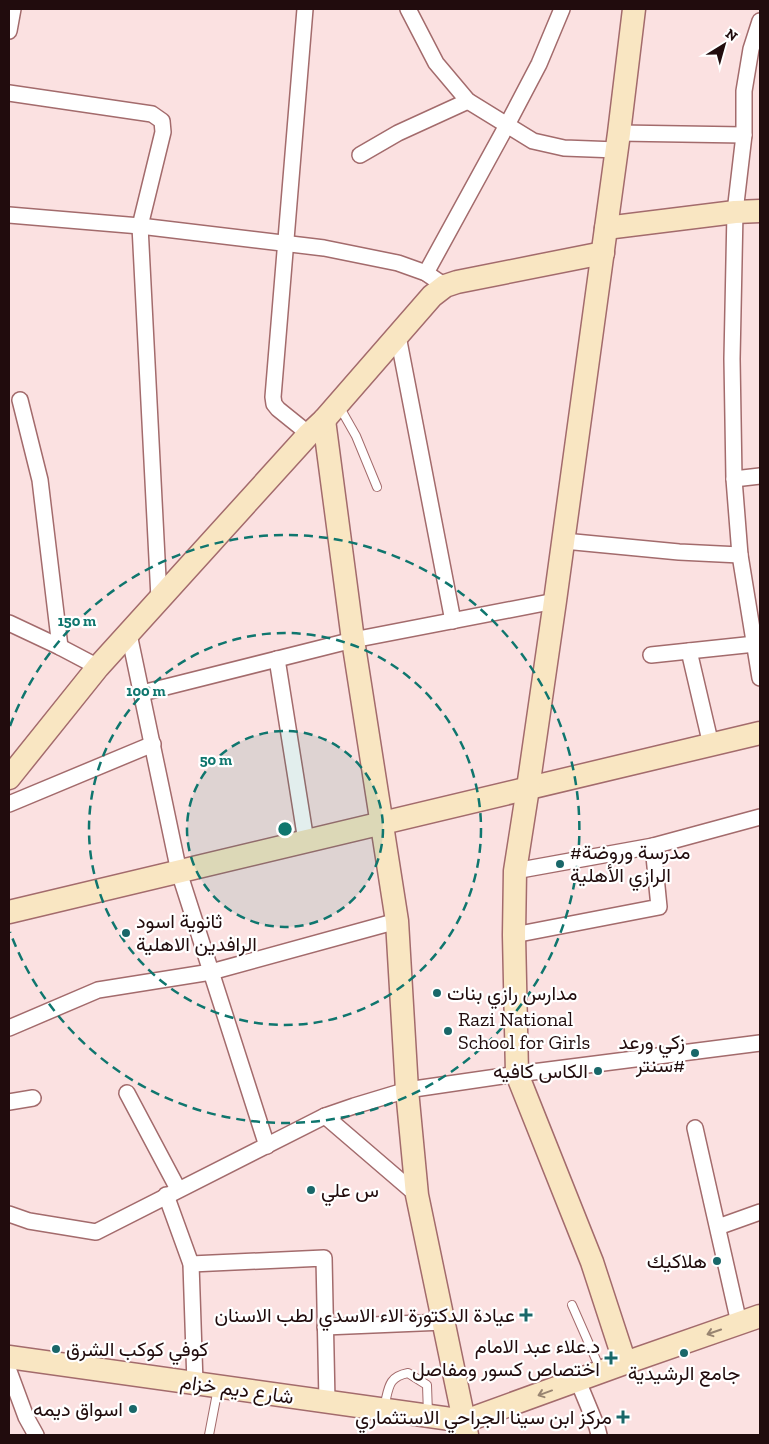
<svg xmlns="http://www.w3.org/2000/svg" width="769" height="1444" font-family="'Zilla Slab',Vazirmatn,serif">
<style>
.lines{fill:none;stroke-linecap:round;stroke-linejoin:round}
.lane-casing{stroke:#a36b6c;stroke-width:10}
.street-casing{stroke:#a36b6c;stroke-width:18}
.secondary-casing{stroke:#a36b6c;stroke-width:25}
.lane{stroke:#fff;stroke-width:8}
.street{stroke:#fff;stroke-width:15}
.secondary{stroke:#f9e6c2;stroke-width:22}
.oneway{stroke:#988471}
.ring{fill:none;stroke:#0f766e;stroke-width:2.5;stroke-dasharray:9 6}
.poi-dot{fill:#196769;stroke:#fff;stroke-width:2}
.labels{text-anchor:middle;stroke-width:4.5;stroke-linejoin:round;paint-order:stroke}
.poi-label{font-size:20px;fill:#210c0d;stroke:#fff;text-anchor:end}
.street-label{font-size:20px;fill:#210c0d;stroke:#fff}
.centre{fill:#0f766e;stroke:#fff;stroke-width:2.5}
.ring-label{font-size:15px;text-anchor:middle;font-weight:bold;fill:#0f766e;stroke:#fff;stroke-width:4.5;stroke-linejoin:round;paint-order:stroke}
</style>
<rect width="100%" height="100%" fill="#fbe1e1"/>
<g class="lines">
<defs>
<g id="lane">
<polyline points="339,406 356,436 377,487"/>
<polyline points="572,1305 601,1371"/>
<path d="M384,1407C389,1389 387,1377 408,1373L427,1385L428,1414"/>
<polyline points="209,1435 218,1388"/>
</g>
<g id="street">
<polyline points="305,9 273,397 274,404 278,409 309,434"/>
<polyline points="408,9 436,63 468,101 533,141 564,148 617,150"/>
<polyline points="760,21 751,49 744,91 744,135 735,212 732,359 734,479 740,555 760,678"/>
<polyline points="9,31 13,9"/>
<polyline points="9,93 152,114 162,121 163,132 140,226 159,598"/>
<polyline points="619,133 744,135"/>
<polyline points="360,155 398,133 468,101"/>
<polyline points="9,215 140,226 324,248 398,263 426,273 445,286"/>
<polyline points="426,273 507,125 539,64 562,9"/>
<polyline points="398,336 453,621"/>
<polyline points="20,400 40,480 60,647"/>
<polyline points="734,479 760,476"/>
<polyline points="564,541 679,552 740,555"/>
<polyline points="9,623 60,647 98,667"/>
<polyline points="129,634 179,872 267,1146"/>
<polyline points="689,651 711,745"/>
<polyline points="651,655 755,644"/>
<polyline points="277,659 306,841"/>
<polyline points="142,693 353,640 555,601"/>
<polyline points="9,804 153,744"/>
<polyline points="515,871 653,846 760,817"/>
<polyline points="514,935 659,907 653,846"/>
<polyline points="9,1028 98,990 211,972 397,921"/>
<polyline points="127,1093 178,1189"/>
<polyline points="9,1102 33,1098"/>
<polyline points="325,1116 417,1195"/>
<polyline points="695,1128 739,1323"/>
<polyline points="166,1195 191,1264 195,1383"/>
<polyline points="9,1214 29,1221 96,1232 325,1116 354,1106 407,1090 517,1074 760,1043"/>
<polyline points="718,1227 760,1212"/>
<polyline points="191,1264 324,1258 327,1401"/>
<polyline points="325,1327 444,1322"/>
<polyline points="9,1371 26,1417 36,1435"/>
<polyline points="578,1381 597,1427 599,1435"/>
</g>
<g id="secondary">
<polyline points="606,228 735,212 760,211"/>
<polyline points="324,420 353,640 397,921 407,1090 417,1195 467,1435"/>
<polyline points="9,778 98,667 309,434 324,420 432,296 445,286 457,282 603,253"/>
<polyline points="9,912 760,733"/>
<polyline points="9,1357 465,1421 625,1363 760,1316"/>
<polyline points="625,1363 592,1262 517,1074 514,935 515,871 528,788 555,601 619,133 634,9"/>
</g>
</defs>
<use href="#lane" class="lane-casing"/>
<use href="#street" class="street-casing"/>
<use href="#secondary" class="secondary-casing"/>
<use href="#lane" class="lane"/>
<use href="#street" class="street"/>
<use href="#secondary" class="secondary"/>
</g>
<defs><path id="oneway-shaft" d="M-6 0H5M1.5-3L5.5 0L1.5 3" fill="none" stroke-width="1.6" stroke-linecap="round" stroke-linejoin="round" transform="scale(1.25)"/></defs>
<g class="oneway">
<use href="#oneway-shaft" transform="translate(714 1332) rotate(161)"/>
<use href="#oneway-shaft" transform="translate(545 1393) rotate(160)"/>
</g>
<circle cx="285" cy="829" r="98" fill="#0f766e" fill-opacity=".12"/>
<g class="ring">
<circle cx="285" cy="829" r="98"/>
<circle cx="285" cy="829" r="196"/>
<path d="M10 726A294 294 0 1 1 10 932"/>
</g>
<g class="poi-dot">
<circle cx="560" cy="864" r="5"/>
<circle cx="126" cy="933" r="5"/>
<circle cx="437" cy="993" r="5"/>
<circle cx="448" cy="1031" r="5"/>
<circle cx="695" cy="1053" r="5"/>
<circle cx="598" cy="1071" r="5"/>
<circle cx="311" cy="1190" r="5"/>
<circle cx="717" cy="1261" r="5"/>
<path d="M523.5 1307.5h5v5h5v5h-5v5h-5v-5h-5v-5h5z"/>
<circle cx="56" cy="1349" r="5"/>
<circle cx="684" cy="1353" r="5"/>
<path d="M608.5 1350.5h5v5h5v5h-5v5h-5v-5h-5v-5h5z"/>
<circle cx="133" cy="1409" r="5"/>
<path d="M620.5 1409.5h5v5h5v5h-5v5h-5v-5h-5v-5h5z"/>
</g>
<g class="labels">
<g class="poi-label">
<text x="570" y="859" text-anchor="start">#مدرسة وروضة<tspan x="570" dy="23">الرازي الأهلية</tspan></text>
<text x="136" y="928" text-anchor="start">ثانوية اسود<tspan x="136" dy="23">الرافدين الاهلية</tspan></text>
<text x="447" y="1000" text-anchor="start">مدارس رازي بنات</text>
<text x="458" y="1026" text-anchor="start">Razi National<tspan x="458" dy="23">School for Girls</tspan></text>
<text x="685" y="1049">زكي ورعد<tspan x="685" dy="23">سنتر#</tspan></text>
<text x="588" y="1078">الكاس كافيه</text>
<text x="321" y="1197" text-anchor="start">س علي</text>
<text x="707" y="1268">هلاكيك</text>
<text x="515" y="1322">عيادة الدكتورة الاء الاسدي لطب الاسنان</text>
<text x="600" y="1353">د.علاء عبد الامام<tspan x="600" dy="23">اختصاص كسور ومفاصل</tspan></text>
<text x="66" y="1356" text-anchor="start">كوفي كوكب الشرق</text>
<text x="684" y="1380" text-anchor="middle">جامع الرشيدية</text>
<text x="123" y="1416">اسواق ديمه</text>
<text x="612" y="1424">مركز ابن سينا الجراحي الاستثماري</text>
</g>
<g class="street-label">
<text transform="translate(237 1389) rotate(8)" y="7">شارع ديم خزام</text>
</g>
</g>
<circle cx="285" cy="829" r="8" class="centre"/>
<g class="ring-label">
<text x="77" y="626">150 m</text>
<text x="146" y="696">100 m</text>
<text x="216" y="765">50 m</text>
</g>
<rect width="769" height="1444" fill="none" stroke="#210c0d" stroke-width="20"/>
<g transform="translate(724 45) rotate(37)" stroke="#ffffff" stroke-width="4" paint-order="stroke">
<path d="M0-4L9 19L0 12L-9 19Z" fill="#210c0d"/>
<text y="-8" font-size="14" font-weight="bold" text-anchor="middle" fill="#210c0d">N</text>
</g>
</svg>
